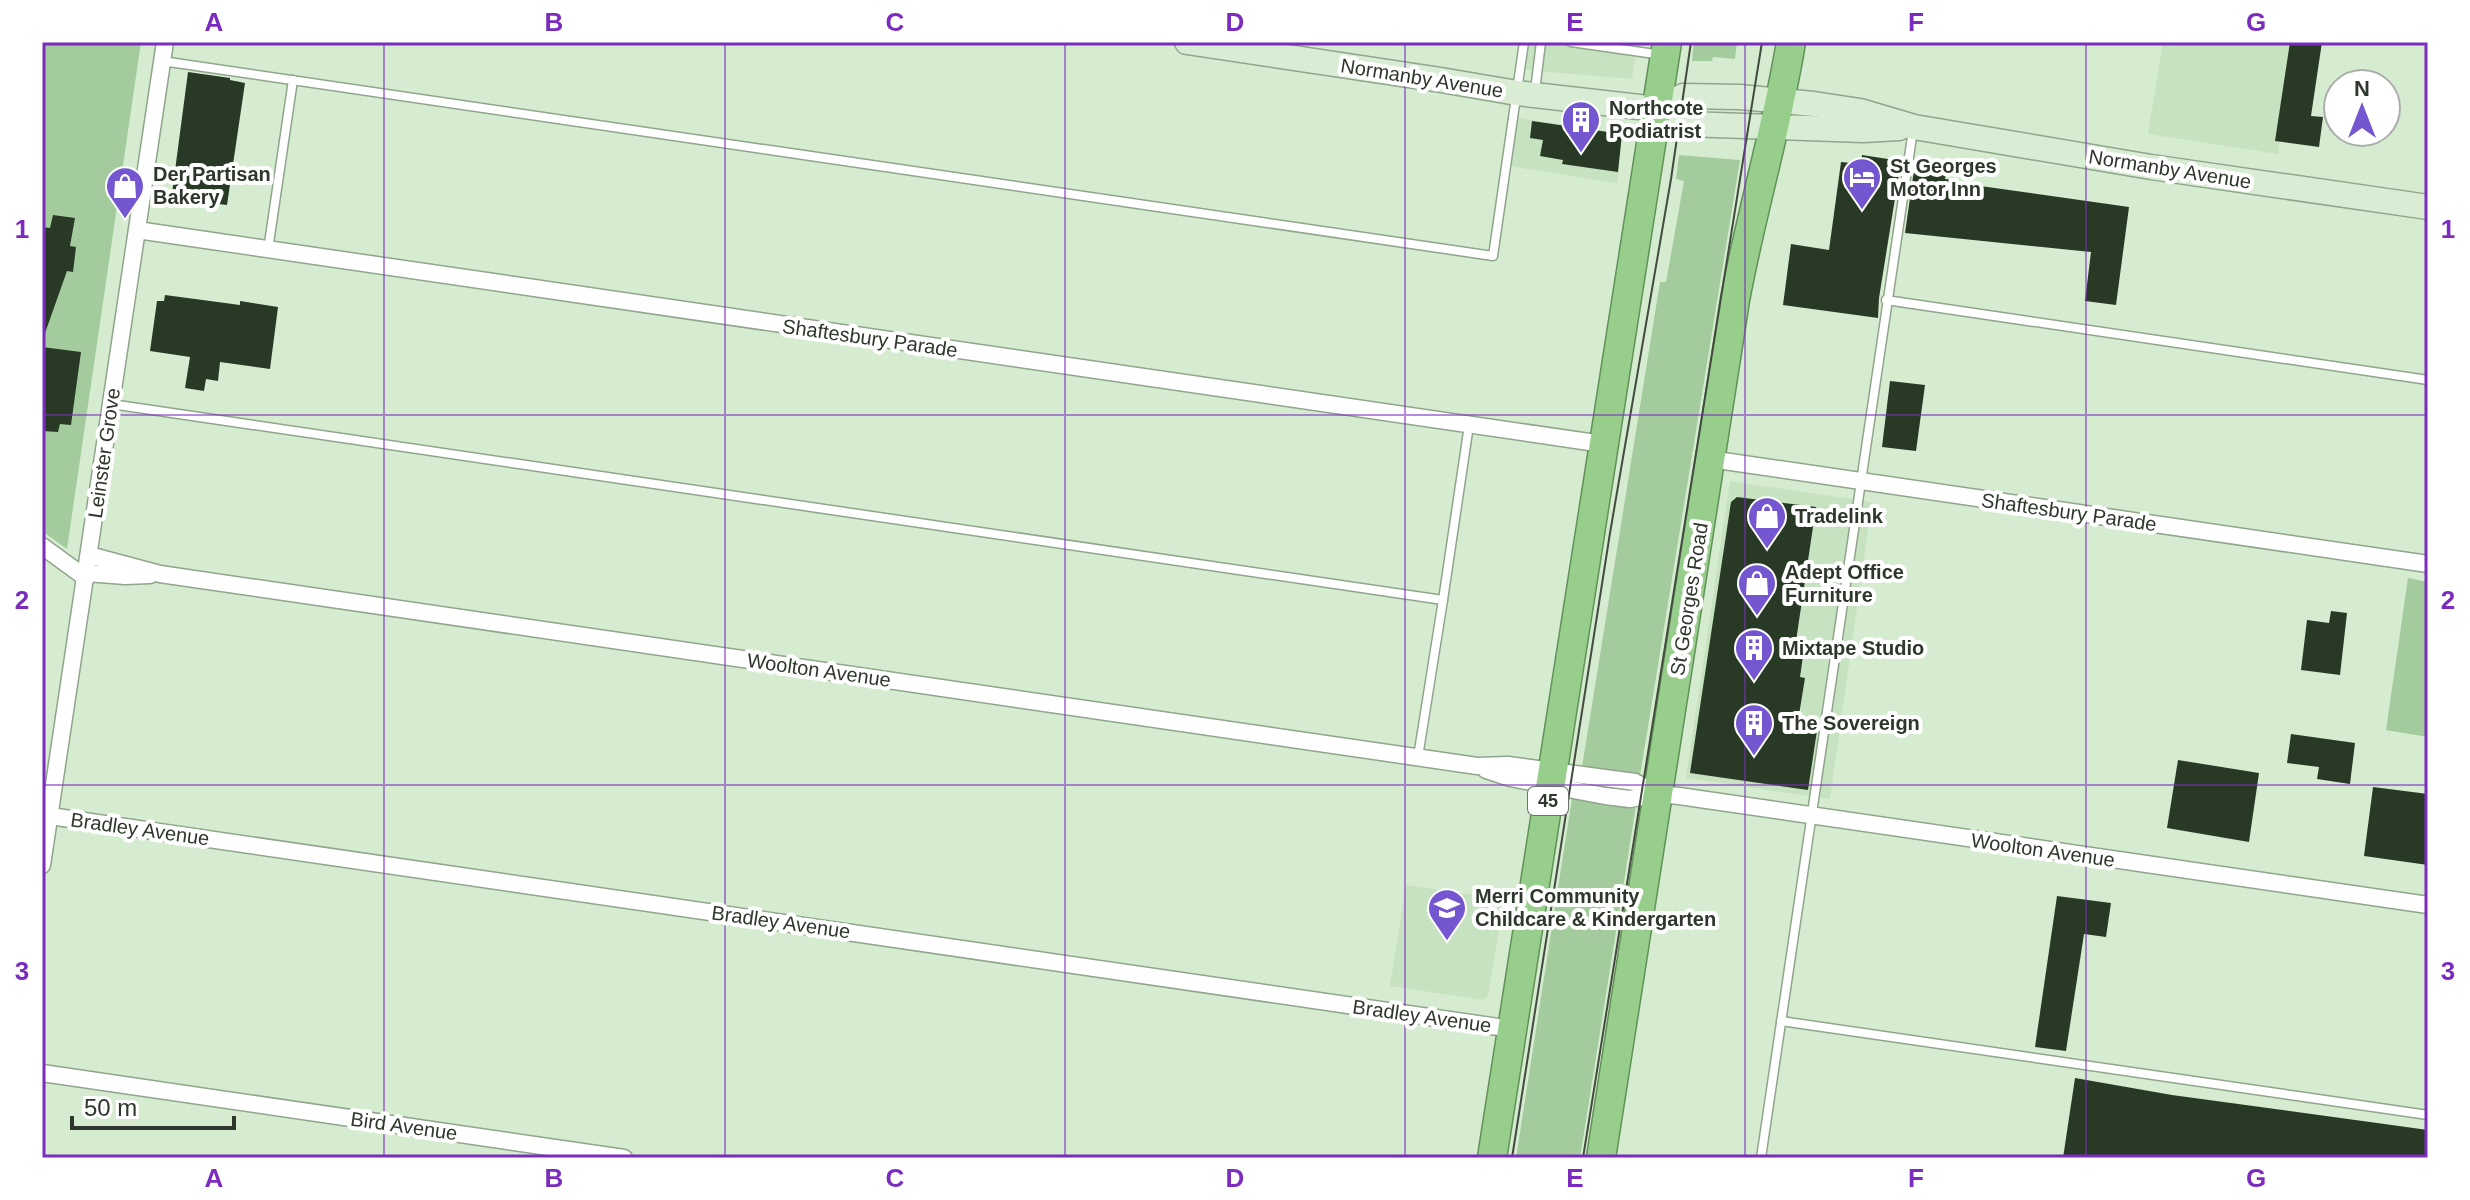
<svg xmlns="http://www.w3.org/2000/svg" width="2470" height="1200" font-family="Arial,sans-serif">
<style>
.built{fill:#c7e2c1}
.green{fill:#a4cb9d}
.building{fill:#283a25}
.lines{fill:none;stroke-linecap:round;stroke-linejoin:round}
.service-casing{stroke:#90a58c;stroke-width:11}
.minor-casing{stroke:#90a58c;stroke-width:19}
.secondary-casing{stroke:#90a58c;stroke-width:27}
.trunk-casing{stroke:#619158;stroke-width:31}
.service{stroke:#fff;stroke-width:8}
.minor{stroke:#fff;stroke-width:16}
.secondary{stroke:#d8edd4;stroke-width:24}
.trunk{stroke:#97ce8c;stroke-width:28}
.tram{stroke:#414b3e;stroke-width:2}
.grid{fill:none;stroke:#7b2cbf;stroke-width:2;stroke-opacity:0.55}
.labels{text-anchor:middle;stroke-width:8;stroke-linejoin:round;paint-order:stroke}
.shield{fill:#fff;stroke:#6d736b;stroke-width:2}
.shield-label{font-size:18px;font-weight:bold;fill:#2e372c}
.street-label{font-size:20px;fill:#2e372c;stroke:#fff}
.poi-label{font-size:20px;font-weight:bold;fill:#2e372c;stroke:#fff;text-anchor:start}
.neatline{fill:none;stroke:#7b2cbf;stroke-width:3}
.grid-label{font-size:26px;text-anchor:middle;font-weight:bold;fill:#7b2cbf}
</style>
<rect width="100%" height="100%" fill="#d6ecd1"/>
<g class="built">
<polygon points="1529,42 1638,42 1632,79 1525,70"/>
<polygon points="2163,42 2296,42 2278,154 2148,134"/>
<polygon points="1507,116 1622,134 1617,183 1502,165"/>
<polygon points="1730,481 1872,502 1830,799 1686,778"/>
<polygon points="1406,885 1504,899 1488,996 1483,1000 1390,986"/>
</g>
<g class="green">
<polygon points="42,42 141,42 67,549 42,531"/>
<polygon points="1694,42 1737,42 1735,59 1713,57 1712,61 1692,61"/>
<polygon points="1679,155 1740,160 1640,776 1582,767 1660,282 1666,282 1684,181 1676,179"/>
<polygon points="2408,578 2428,582 2428,737 2386,730"/>
<polygon points="1572,798 1636,806 1580,1158 1516,1158"/>
</g>
<g class="building">
<polygon points="2290,42 2322,42 2311,116 2323,117 2319,147 2275,141"/>
<polygon points="188,72 230,78 230,80 245,83 227,205 218,204 217,207 171,201"/>
<polygon points="1532,121 1622,134 1618,172 1562,164 1563,160 1540,156 1543,140 1530,138"/>
<polygon points="1862,155 1901,161 1879,298 1878,318 1783,305 1791,244 1829,250 1841,162 1861,164"/>
<polygon points="1914,170 1946,174 1945,179 1959,181 1959,183 2129,207 2116,305 2085,301 2091,252 1905,233"/>
<polygon points="53,215 75,218 70,246 76,247 73,272 67,271 44,336 42,336 42,227 50,228"/>
<polygon points="165,295 240,305 240,301 278,307 270,369 220,362 218,381 206,379 204,391 185,388 190,357 150,351 157,301 164,301"/>
<polygon points="42,347 81,352 71,425 60,424 58,432 42,431"/>
<polygon points="1890,381 1925,385 1916,451 1882,447"/>
<polygon points="1737,497 1816,507 1796,641 1805,642 1800,677 1805,678 1798,721 1818,724 1808,790 1690,773 1731,502"/>
<polygon points="2331,611 2347,613 2340,675 2301,670 2307,620 2329,623"/>
<polygon points="2291,734 2355,743 2350,784 2317,779 2319,767 2287,763"/>
<polygon points="2178,760 2259,773 2249,842 2167,828"/>
<polygon points="2373,787 2428,794 2428,865 2364,856"/>
<polygon points="2057,896 2111,903 2106,937 2084,934 2066,1051 2035,1047"/>
<polygon points="2075,1078 2172,1095 2428,1130 2428,1158 2063,1158"/>
</g>
<g class="lines">
<defs>
<g id="service">
<polyline points="1571,42 1662,55"/>
<polyline points="162,61 1493,256 1524,42"/>
<polyline points="1535,91 1541,42"/>
<polyline points="268,250 293,80"/>
<polyline points="1886,300 2428,380"/>
<polyline points="111,404 1443,600 1418,757"/>
<polyline points="1443,600 1469,425"/>
<polyline points="1781,1021 2428,1115"/>
<polyline points="1761,1158 1913,130"/>
</g>
<g id="minor">
<polyline points="137,230 1603,444"/>
<polyline points="1710,459 2428,564"/>
<polyline points="42,546 86,578"/>
<polyline points="89,555 160,574 1477,766 1508,765 1635,782 1658,794"/>
<polyline points="87,573 125,576 150,575"/>
<polyline points="1486,770 1510,778 1605,796 1630,799 1658,794 1679,796 2428,905"/>
<polyline points="50,816 1512,1029"/>
<polyline points="42,865 165,42"/>
<polyline points="42,1073 624,1158"/>
</g>
<g id="secondary">
<polyline points="1187,42 1441,80 1517,93 1657,109 1687,124 1863,130 1899,128"/>
<polyline points="1657,109 1683,96 1740,97 1814,104 1860,111 1914,127 2151,167 2428,207"/>
</g>
<g id="trunk">
<polyline points="1492,1158 1667,42"/>
<path d="M1601,1158L1735,300C1751,213 1777,129 1791,42"/>
</g>
</defs>
<use href="#service" class="service-casing"/>
<use href="#minor" class="minor-casing"/>
<use href="#secondary" class="secondary-casing"/>
<use href="#trunk" class="trunk-casing"/>
<use href="#service" class="service"/>
<use href="#minor" class="minor"/>
<use href="#secondary" class="secondary"/>
<use href="#trunk" class="trunk"/>
<g class="tram">
<polyline points="1512,1158 1610,533 1671,179 1691,42"/>
<polyline points="1583,1158 1762,42"/>
</g>
</g>
<path class="grid" d="M384,42V1158M725,42V1158M1065,42V1158M1405,42V1158M1745,42V1158M2086,42V1158M42,415H2428M42,785H2428"/>
<defs>
<symbol id="building-pin" viewBox="-11 -11 22 30"><path d="M0 17L-7.5 6A9.5 9.5 0 1 1 7.5 6Z" fill="#7456d0" stroke="#fff"/><path d="M-4-6H4V6H1V3H-1V6H-4ZM-2.5-4.3h1.7v1.8h-1.7ZM.8-4.3h1.7v1.8H.8ZM-2.5-1h1.7V.8h-1.7ZM.8-1h1.7V.8H.8Z" fill="#fff"/></symbol>
<symbol id="hotel-pin" viewBox="-11 -11 22 30"><path d="M0 17L-7.5 6A9.5 9.5 0 1 1 7.5 6Z" fill="#7456d0" stroke="#fff"/><path d="M-6-4.5h1.5V1H6V5H4.5V3h-9V5H-6ZM-4 0a1.8 1.8 0 1 1 3.6 0ZM.5 0V-2.5h3Q6-2.5 6 0Z" fill="#fff"/></symbol>
<symbol id="shop-pin" viewBox="-11 -11 22 30"><path d="M0 17L-7.5 6A9.5 9.5 0 1 1 7.5 6Z" fill="#7456d0" stroke="#fff"/><path d="M-5-2.5h2.3a2.7 3.5 0 0 1 5.4 0H5L5.5 6h-11ZM-1.5-2.5h3a1.5 2.3 0 0 0-3 0Z" fill="#fff"/></symbol>
<symbol id="school-pin" viewBox="-11 -11 22 30"><path d="M0 17L-7.5 6A9.5 9.5 0 1 1 7.5 6Z" fill="#7456d0" stroke="#fff"/><path d="M0-5L7-2L0 1L-7-2ZM-4 1L0 2.5L4 1V4Q0 6-4 4Z" fill="#fff"/></symbol>
</defs>
<g fill-rule="evenodd">
<use href="#building-pin" x="1559" y="98" width="44" height="60"/>
<use href="#hotel-pin" x="1840" y="155" width="44" height="60"/>
<use href="#shop-pin" x="103" y="164" width="44" height="60"/>
<use href="#shop-pin" x="1745" y="494" width="44" height="60"/>
<use href="#shop-pin" x="1735" y="561" width="44" height="60"/>
<use href="#building-pin" x="1732" y="626" width="44" height="60"/>
<use href="#building-pin" x="1732" y="701" width="44" height="60"/>
<use href="#school-pin" x="1425" y="886" width="44" height="60"/>
</g>
<g class="labels">
<rect class="shield" x="1528" y="787" width="40" height="28" rx="6"/>
<g class="shield-label">
<text x="1548" y="807">45</text>
</g>
<g class="street-label">
<text transform="translate(1422 78) rotate(9)" y="7">Normanby Avenue</text>
<text transform="translate(2170 169) rotate(9)" y="7">Normanby Avenue</text>
<text transform="translate(870 338) rotate(8)" y="7">Shaftesbury Parade</text>
<text transform="translate(104 453) rotate(-82)" y="7">Leinster Grove</text>
<text transform="translate(2069 512) rotate(8)" y="7">Shaftesbury Parade</text>
<text transform="translate(1689 599) rotate(-81)" y="7">St Georges Road</text>
<text transform="translate(819 670) rotate(8)" y="7">Woolton Avenue</text>
<text transform="translate(140 829) rotate(8)" y="7">Bradley Avenue</text>
<text transform="translate(2043 850) rotate(8)" y="7">Woolton Avenue</text>
<text transform="translate(781 922) rotate(8)" y="7">Bradley Avenue</text>
<text transform="translate(1422 1016) rotate(8)" y="7">Bradley Avenue</text>
<text transform="translate(404 1126) rotate(8)" y="7">Bird Avenue</text>
</g>
<g class="poi-label">
<text x="1609" y="115">Northcote<tspan x="1609" dy="23">Podiatrist</tspan></text>
<text x="1890" y="173">St Georges<tspan x="1890" dy="23">Motor Inn</tspan></text>
<text x="153" y="181">Der Partisan<tspan x="153" dy="23">Bakery</tspan></text>
<text x="1795" y="523">Tradelink</text>
<text x="1785" y="579">Adept Office<tspan x="1785" dy="23">Furniture</tspan></text>
<text x="1782" y="655">Mixtape Studio</text>
<text x="1782" y="730">The Sovereign</text>
<text x="1475" y="903">Merri Community<tspan x="1475" dy="23">Childcare &amp; Kindergarten</tspan></text>
</g>
</g>
<rect width="2470" height="1200" fill="none" stroke="#ffffff" stroke-width="88"/>
<g transform="translate(2362 108)"><circle r="38" fill="#ffffff" stroke="#abafab" stroke-width="2"/>
<path d="M0-6L14 30L0 20L-14 30Z" fill="#7456d0"/>
<text y="-12" font-size="22" font-weight="bold" text-anchor="middle" fill="#2e372c">N</text>
</g>
<path d="M72 1116v12h162v-12" fill="none" stroke="#2e372c" stroke-width="4"/>
<text x="84" y="1116" font-size="24" fill="#2e372c" stroke="#ffffff" stroke-width="6" paint-order="stroke">50 m</text>
<rect x="44" y="44" width="2382" height="1112" class="neatline"/>
<g class="grid-label">
<text x="214" y="31">A</text>
<text x="554" y="31">B</text>
<text x="895" y="31">C</text>
<text x="1235" y="31">D</text>
<text x="1575" y="31">E</text>
<text x="1916" y="31">F</text>
<text x="2256" y="31">G</text>
<text x="22" y="238">1</text>
<text x="2448" y="238">1</text>
<text x="22" y="609">2</text>
<text x="2448" y="609">2</text>
<text x="22" y="980">3</text>
<text x="2448" y="980">3</text>
<text x="214" y="1187">A</text>
<text x="554" y="1187">B</text>
<text x="895" y="1187">C</text>
<text x="1235" y="1187">D</text>
<text x="1575" y="1187">E</text>
<text x="1916" y="1187">F</text>
<text x="2256" y="1187">G</text>
</g>
</svg>
